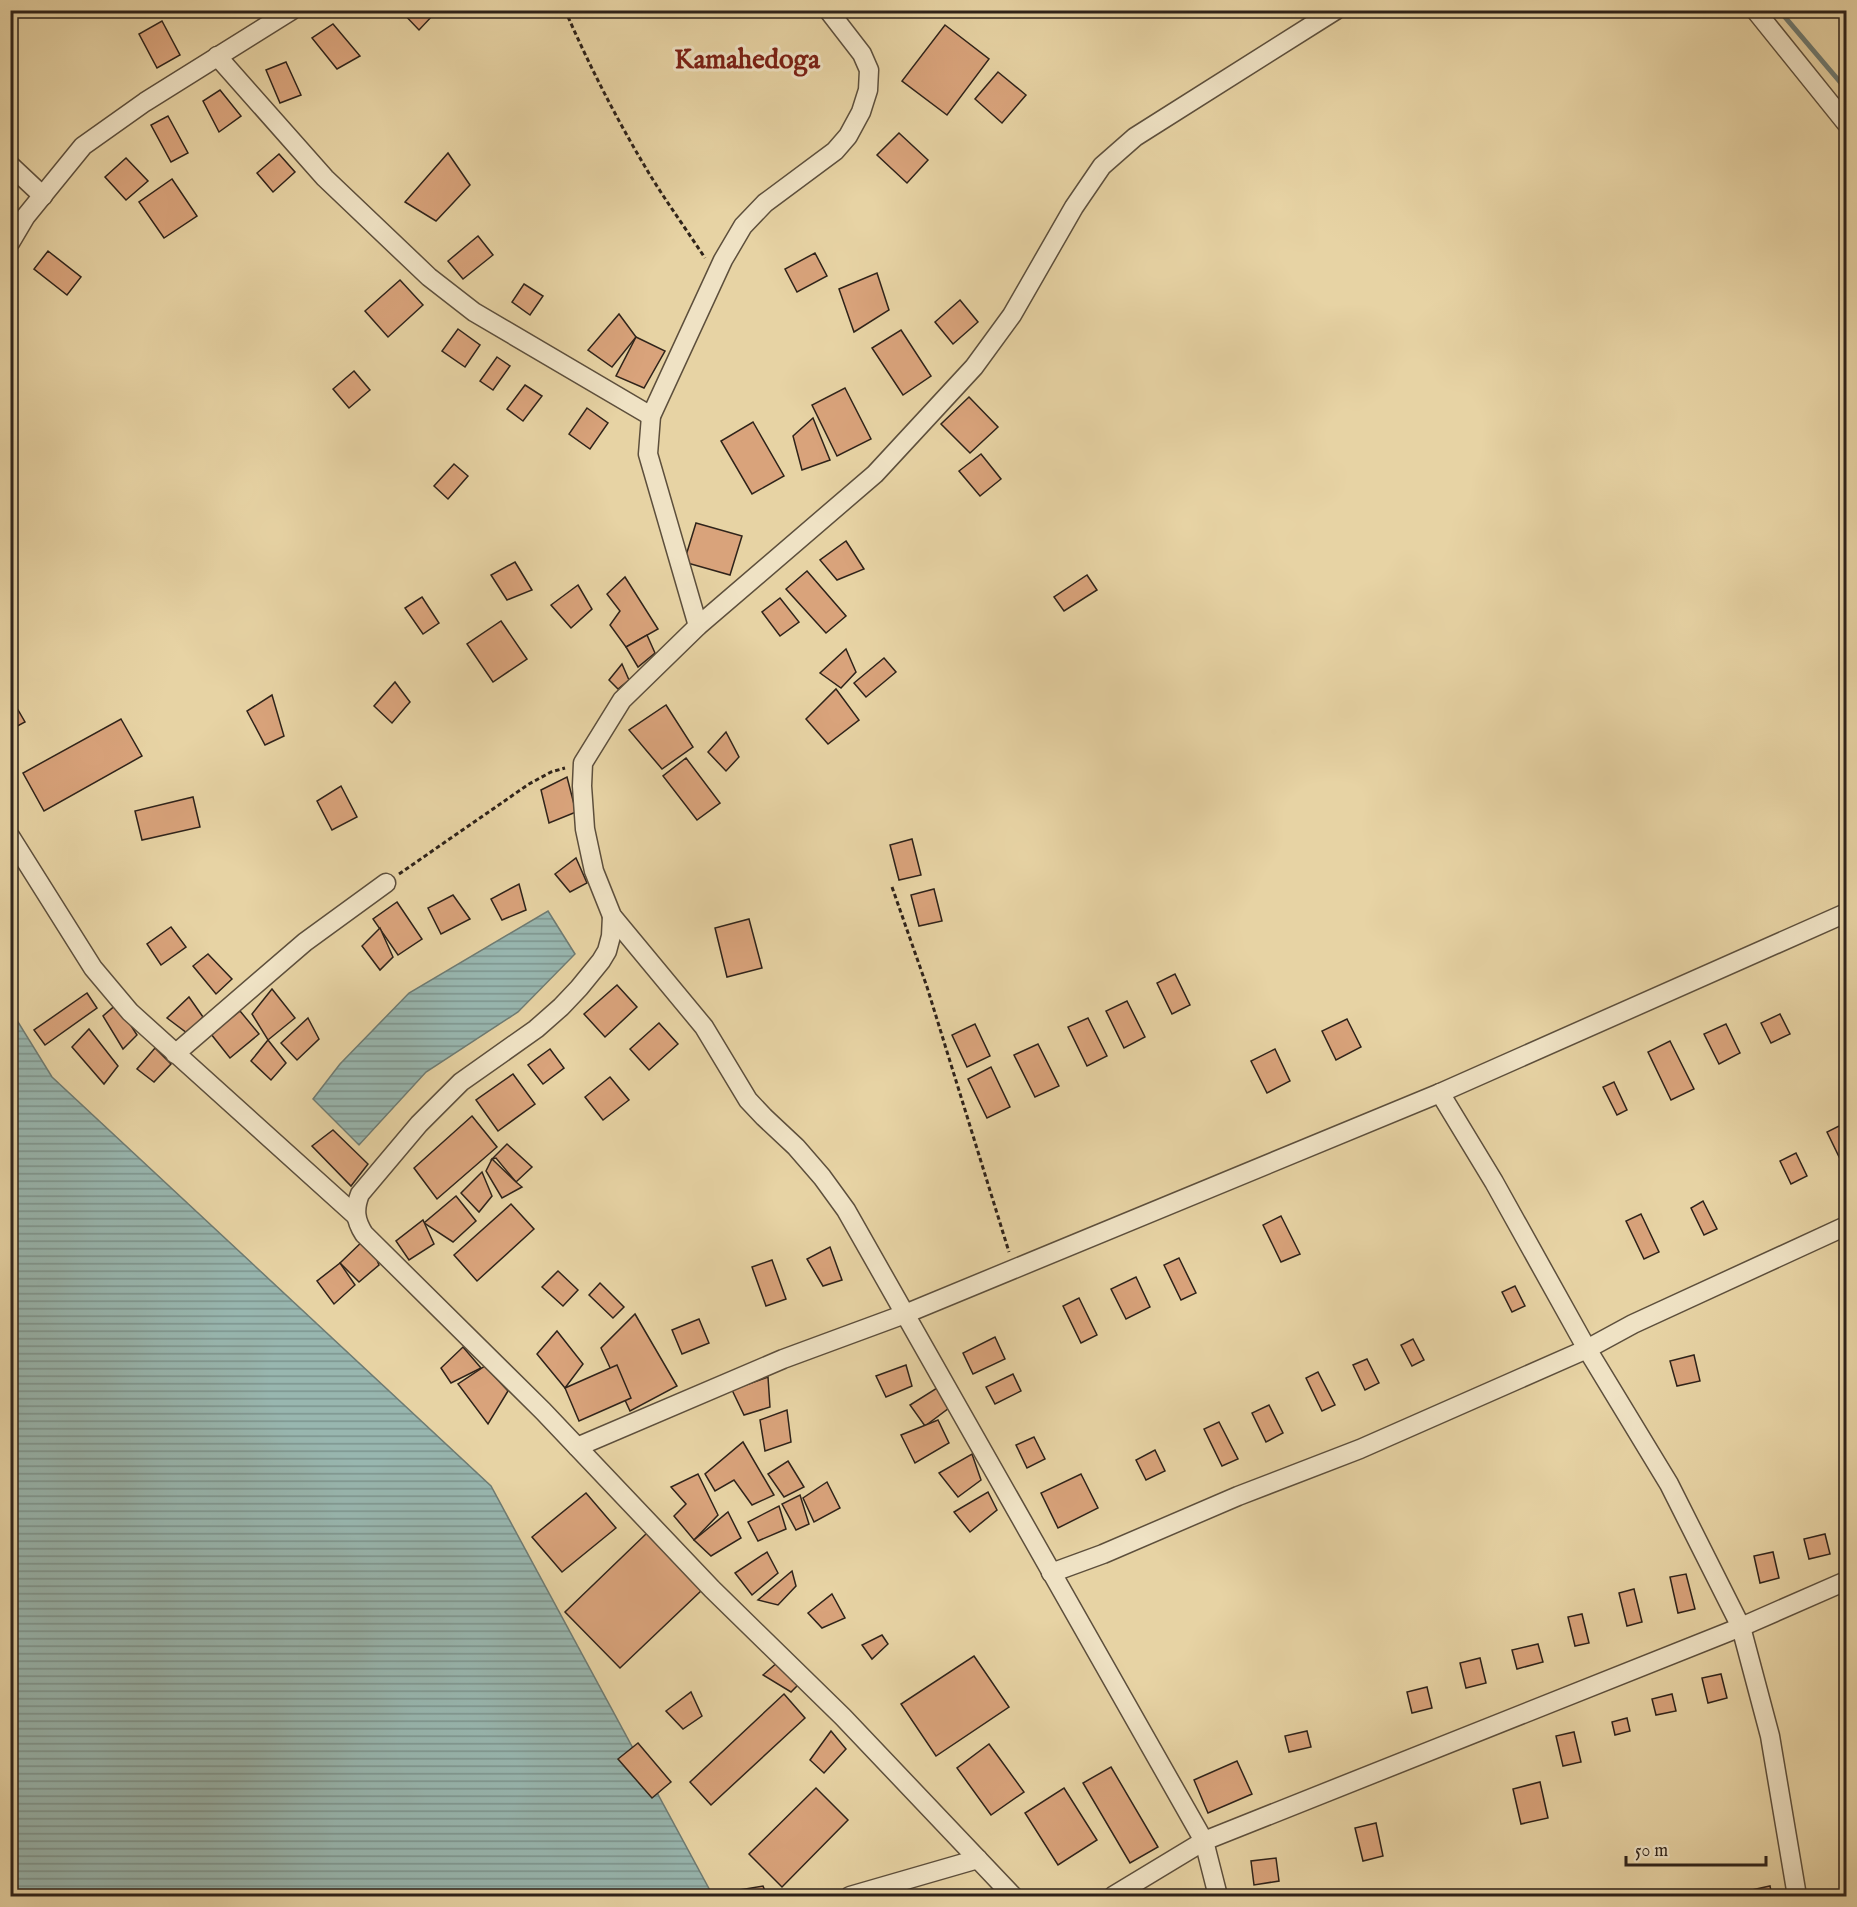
<svg xmlns="http://www.w3.org/2000/svg" width="1857" height="1907" font-family="'IM FELL English',serif">
<style>
.water{fill:url(#water-rules);stroke:#6e7b73;stroke-width:1.5}
.lines{fill:none;stroke-linecap:round;stroke-linejoin:round}
.stream{stroke:#6e7b73;stroke-width:5}
.building{fill:#d9a37b;stroke:#2f231a;stroke-width:1.5}
.minor-casing{stroke:#5d4f3c;stroke-width:21}
.path{stroke:#2f231a;stroke-width:3;stroke-dasharray:4.5 3;stroke-linecap:butt}
.minor{stroke:#efe2c4;stroke-width:18}
.labels{text-anchor:middle;stroke-width:6;stroke-linejoin:round;paint-order:stroke}
.quarter-label{font-size:27px;font-weight:bold;fill:#7a1f14;stroke:#efe2c4}
</style>
<defs>
<pattern id="water-rules" width="6" height="5" patternUnits="userSpaceOnUse" patternTransform="scale(1.5)"><rect width="6" height="5" fill="#98b6af"/><path d="M0 2.5h6" fill="none" stroke="#7c948e"/></pattern>
</defs>
<rect width="100%" height="100%" fill="#e7d3a4"/>
<filter id="stains"><feTurbulence type="fractalNoise" baseFrequency=".00333" numOctaves="4"/><feColorMatrix values="0 0 0 0 .2 0 0 0 0 .09 0 0 0 0 .02 0 0 0 .5 -.17"/></filter>
<radialGradient id="worn" r=".72"><stop offset=".6" stop-color="#630" stop-opacity="0"/><stop offset="1" stop-color="#630" stop-opacity=".3"/></radialGradient>
<g class="water">
<polygon points="548,911 575,954 518,1012 426,1072 359,1145 313,1099 340,1064 409,993"/>
<polygon points="10,1009 52,1077 491,1486 713,1896 11,1896"/>
</g>
<g class="lines">
<polyline class="stream" points="1779,10 1846,89"/>
</g>
<g class="building">
<polygon points="400,10 433,10 435,13 419,30"/>
<polygon points="162,21 180,55 157,68 139,34"/>
<polygon points="333,24 360,56 337,69 312,38"/>
<polygon points="945,25 989,59 947,115 902,81"/>
<polygon points="286,62 301,95 280,103 266,70"/>
<polygon points="998,72 1026,95 1002,123 975,99"/>
<polygon points="220,90 241,116 219,132 203,101"/>
<polygon points="168,116 188,153 171,162 151,125"/>
<polygon points="899,133 928,160 907,183 877,155"/>
<polygon points="448,153 470,185 436,221 405,202"/>
<polygon points="279,154 295,172 273,192 257,173"/>
<polygon points="126,158 148,181 126,200 105,177"/>
<polygon points="172,179 197,216 164,238 139,202"/>
<polygon points="478,236 493,255 463,279 448,261"/>
<polygon points="48,251 81,277 67,295 34,269"/>
<polygon points="815,253 827,276 797,292 785,269"/>
<polygon points="877,273 889,310 854,332 839,289"/>
<polygon points="400,280 423,305 388,337 365,311"/>
<polygon points="524,284 543,296 530,315 512,302"/>
<polygon points="960,300 978,322 953,344 935,322"/>
<polygon points="619,314 636,337 612,367 588,350"/>
<polygon points="458,329 480,345 465,367 442,351"/>
<polygon points="901,330 931,376 903,395 872,348"/>
<polygon points="636,337 665,351 644,388 616,376"/>
<polygon points="497,357 510,366 493,390 480,381"/>
<polygon points="354,371 370,390 349,408 333,389"/>
<polygon points="525,385 542,396 523,421 507,409"/>
<polygon points="845,388 871,439 837,456 812,405"/>
<polygon points="969,397 998,427 970,453 941,424"/>
<polygon points="587,408 608,423 590,449 569,434"/>
<polygon points="813,418 830,460 802,470 793,436"/>
<polygon points="753,422 784,476 752,494 721,441"/>
<polygon points="981,454 1001,479 980,496 959,471"/>
<polygon points="454,464 468,476 448,499 434,486"/>
<polygon points="696,523 742,536 730,575 684,562"/>
<polygon points="846,541 864,569 837,580 820,560"/>
<polygon points="515,562 532,590 507,600 491,575"/>
<polygon points="807,571 846,616 826,633 786,589"/>
<polygon points="1087,575 1097,590 1064,611 1054,597"/>
<polygon points="625,577 658,629 626,647 610,625 620,611 607,594"/>
<polygon points="578,585 592,609 571,628 551,605"/>
<polygon points="422,597 439,623 423,634 405,608"/>
<polygon points="780,598 799,622 780,636 762,612"/>
<polygon points="501,621 527,659 493,682 467,644"/>
<polygon points="647,635 655,653 638,667 626,647"/>
<polygon points="846,649 856,672 841,688 820,673"/>
<polygon points="884,658 896,672 866,697 854,683"/>
<polygon points="622,664 629,680 618,689 609,680"/>
<polygon points="395,682 410,702 392,723 374,706"/>
<polygon points="836,689 859,720 828,744 806,719"/>
<polygon points="272,695 284,736 265,745 247,711"/>
<polygon points="10,696 25,722 10,730"/>
<polygon points="666,705 693,747 662,769 629,730"/>
<polygon points="121,719 142,756 44,811 23,773"/>
<polygon points="726,732 739,757 726,771 708,752"/>
<polygon points="686,758 720,803 697,820 663,776"/>
<polygon points="567,777 576,812 549,823 541,790"/>
<polygon points="341,786 357,817 332,830 317,801"/>
<polygon points="193,797 200,827 142,840 135,811"/>
<polygon points="912,839 921,875 899,880 890,845"/>
<polygon points="576,858 587,883 570,892 555,874"/>
<polygon points="519,884 526,910 502,920 491,899"/>
<polygon points="934,889 942,921 919,926 911,895"/>
<polygon points="453,895 470,919 441,934 428,908"/>
<polygon points="397,902 422,939 398,955 373,919"/>
<polygon points="749,919 762,968 727,977 715,928"/>
<polygon points="171,927 186,947 161,965 147,944"/>
<polygon points="380,928 393,957 380,970 362,946"/>
<polygon points="208,954 232,979 216,994 193,966"/>
<polygon points="1175,974 1190,1005 1172,1014 1157,983"/>
<polygon points="617,985 637,1007 605,1037 584,1014"/>
<polygon points="272,989 295,1018 268,1040 252,1014"/>
<polygon points="87,993 97,1008 45,1045 34,1030"/>
<polygon points="189,997 203,1017 187,1033 167,1018"/>
<polygon points="1127,1001 1145,1037 1124,1048 1106,1011"/>
<polygon points="117,1004 137,1035 123,1049 103,1016"/>
<polygon points="240,1011 259,1034 230,1058 211,1034"/>
<polygon points="1780,1014 1790,1034 1771,1043 1761,1023"/>
<polygon points="308,1018 319,1039 297,1060 281,1043"/>
<polygon points="1088,1018 1107,1056 1087,1066 1068,1027"/>
<polygon points="1347,1019 1361,1047 1336,1060 1322,1031"/>
<polygon points="659,1023 678,1044 649,1070 630,1049"/>
<polygon points="975,1024 990,1056 967,1067 952,1035"/>
<polygon points="1726,1024 1740,1053 1719,1064 1704,1034"/>
<polygon points="89,1029 118,1066 104,1084 72,1047"/>
<polygon points="268,1040 286,1063 271,1080 251,1061"/>
<polygon points="1670,1041 1694,1089 1671,1100 1648,1052"/>
<polygon points="1038,1044 1059,1086 1035,1097 1014,1055"/>
<polygon points="155,1048 171,1064 154,1082 137,1069"/>
<polygon points="550,1049 564,1068 543,1084 528,1065"/>
<polygon points="1275,1049 1290,1081 1267,1093 1251,1061"/>
<polygon points="991,1067 1010,1107 987,1118 968,1079"/>
<polygon points="513,1074 535,1104 498,1131 476,1100"/>
<polygon points="610,1077 629,1100 603,1120 585,1097"/>
<polygon points="1614,1082 1627,1110 1617,1115 1603,1087"/>
<polygon points="472,1116 497,1147 437,1199 414,1168"/>
<polygon points="1845,1123 1846,1163 1843,1165 1827,1132"/>
<polygon points="333,1130 368,1164 351,1186 312,1146"/>
<polygon points="507,1144 532,1167 516,1182 496,1158 492,1159"/>
<polygon points="1796,1153 1807,1176 1791,1184 1780,1161"/>
<polygon points="492,1159 516,1182 522,1187 502,1198 486,1171"/>
<polygon points="482,1172 492,1196 479,1212 461,1193"/>
<polygon points="456,1196 476,1221 453,1242 424,1223"/>
<polygon points="1703,1201 1717,1229 1704,1235 1691,1208"/>
<polygon points="511,1204 534,1229 477,1281 454,1255"/>
<polygon points="1641,1214 1659,1252 1644,1259 1626,1221"/>
<polygon points="1281,1216 1300,1254 1281,1262 1263,1225"/>
<polygon points="423,1220 434,1244 409,1260 396,1241"/>
<polygon points="367,1237 379,1265 359,1282 340,1263"/>
<polygon points="830,1247 842,1280 823,1286 807,1259"/>
<polygon points="1179,1258 1196,1293 1181,1300 1164,1265"/>
<polygon points="772,1260 786,1299 766,1306 752,1267"/>
<polygon points="340,1263 355,1285 334,1304 317,1281"/>
<polygon points="558,1271 578,1290 563,1306 542,1287"/>
<polygon points="1136,1277 1150,1307 1126,1319 1111,1289"/>
<polygon points="600,1283 624,1307 613,1318 589,1295"/>
<polygon points="1515,1286 1525,1306 1512,1312 1502,1292"/>
<polygon points="1079,1298 1097,1335 1081,1343 1063,1306"/>
<polygon points="635,1314 677,1386 630,1411 601,1348"/>
<polygon points="699,1319 709,1343 682,1354 672,1330"/>
<polygon points="557,1331 583,1364 565,1388 537,1354"/>
<polygon points="995,1337 1005,1359 973,1374 963,1353"/>
<polygon points="1413,1339 1424,1360 1412,1366 1401,1345"/>
<polygon points="463,1347 481,1368 451,1383 441,1368"/>
<polygon points="1694,1355 1700,1381 1677,1386 1670,1361"/>
<polygon points="1367,1359 1379,1383 1365,1390 1353,1365"/>
<polygon points="617,1365 631,1398 579,1421 565,1388"/>
<polygon points="906,1365 912,1386 886,1397 876,1376"/>
<polygon points="485,1366 508,1391 488,1424 458,1384"/>
<polygon points="1318,1372 1335,1405 1322,1411 1306,1378"/>
<polygon points="1013,1374 1021,1391 995,1404 986,1387"/>
<polygon points="768,1377 770,1407 744,1415 732,1390"/>
<polygon points="937,1388 949,1408 925,1426 910,1405"/>
<polygon points="1269,1405 1283,1433 1266,1442 1252,1413"/>
<polygon points="787,1410 791,1442 765,1451 760,1420"/>
<polygon points="938,1420 949,1443 915,1463 901,1435"/>
<polygon points="1219,1422 1238,1459 1222,1466 1204,1429"/>
<polygon points="1034,1437 1045,1459 1027,1468 1016,1445"/>
<polygon points="743,1442 774,1495 752,1505 734,1480 715,1491 705,1474"/>
<polygon points="1155,1450 1165,1471 1146,1480 1136,1460"/>
<polygon points="972,1454 981,1480 958,1497 939,1473"/>
<polygon points="788,1461 804,1487 784,1497 768,1474"/>
<polygon points="698,1474 718,1515 694,1540 674,1516 686,1504 671,1487"/>
<polygon points="1081,1474 1098,1508 1058,1528 1041,1493"/>
<polygon points="827,1482 840,1508 814,1522 803,1498"/>
<polygon points="988,1492 997,1510 970,1532 954,1512"/>
<polygon points="586,1493 616,1528 562,1572 532,1537"/>
<polygon points="800,1495 809,1524 796,1530 782,1504"/>
<polygon points="779,1506 786,1529 758,1541 748,1522"/>
<polygon points="728,1512 741,1538 711,1556 694,1540"/>
<polygon points="647,1533 702,1590 620,1668 565,1612"/>
<polygon points="1825,1534 1830,1554 1809,1559 1804,1539"/>
<polygon points="767,1552 778,1573 752,1595 735,1573"/>
<polygon points="1773,1552 1779,1578 1760,1583 1754,1556"/>
<polygon points="792,1571 796,1586 778,1605 758,1600"/>
<polygon points="1686,1574 1695,1609 1678,1613 1670,1577"/>
<polygon points="1634,1589 1642,1622 1627,1626 1619,1593"/>
<polygon points="832,1594 845,1618 822,1628 808,1613"/>
<polygon points="1582,1614 1589,1643 1575,1646 1568,1617"/>
<polygon points="882,1635 888,1644 872,1659 862,1645"/>
<polygon points="1538,1644 1543,1662 1517,1669 1512,1650"/>
<polygon points="974,1656 1009,1707 936,1756 901,1704"/>
<polygon points="1480,1658 1486,1683 1466,1688 1460,1663"/>
<polygon points="779,1661 800,1683 791,1692 763,1675"/>
<polygon points="1721,1674 1727,1698 1708,1703 1702,1678"/>
<polygon points="1427,1687 1432,1708 1412,1713 1407,1692"/>
<polygon points="691,1692 702,1716 683,1729 666,1711"/>
<polygon points="784,1694 805,1718 711,1805 690,1782"/>
<polygon points="1672,1694 1676,1711 1656,1715 1652,1699"/>
<polygon points="1627,1718 1630,1731 1615,1735 1612,1722"/>
<polygon points="831,1731 846,1749 824,1773 810,1760"/>
<polygon points="1307,1731 1311,1747 1289,1752 1285,1736"/>
<polygon points="1574,1732 1581,1762 1563,1766 1556,1736"/>
<polygon points="638,1743 671,1782 652,1798 618,1759"/>
<polygon points="989,1744 1024,1792 991,1815 957,1768"/>
<polygon points="1237,1761 1252,1794 1208,1813 1194,1780"/>
<polygon points="1111,1767 1158,1847 1130,1863 1083,1783"/>
<polygon points="1540,1782 1548,1818 1521,1824 1513,1789"/>
<polygon points="816,1788 848,1820 782,1887 749,1854"/>
<polygon points="1064,1788 1097,1840 1058,1865 1025,1813"/>
<polygon points="1376,1823 1383,1856 1363,1861 1355,1828"/>
<polygon points="1276,1858 1279,1881 1254,1885 1251,1861"/>
<polygon points="763,1886 767,1896 743,1896 739,1890"/>
<polygon points="1770,1886 1772,1896 1749,1896 1747,1891"/>
</g>
<g class="lines">
<defs>
<g id="minor">
<polyline points="1755,10 1846,123"/>
<polyline points="217,56 325,178 429,277 474,312 651,416"/>
<polyline points="10,165 43,196"/>
<polyline points="10,243 26,216 83,146 145,102 292,10"/>
<polyline points="698,626 648,454 651,416 723,260 743,226 765,203 835,151 848,136 861,112 868,90 869,70 862,54 828,10"/>
<polyline points="10,836 93,968 130,1012 355,1215"/>
<path d="M612,916L611,936L607,951L601,961L579,988L561,1007L536,1029L461,1082L419,1124L360,1194C354,1209 355,1220 364,1234L543,1411L712,1589L843,1717L1013,1896"/>
<polyline points="175,1054 305,942 386,883"/>
<polyline points="1440,1093 1494,1182 1587,1349 1669,1484 1741,1627 1770,1736 1797,1896"/>
<polyline points="577,1447 783,1359 905,1314 1440,1093 1846,913"/>
<polyline points="1051,1573 1103,1554 1238,1496 1360,1449 1587,1349 1633,1324 1846,1226"/>
<polyline points="850,1896 978,1859"/>
<polyline points="1113,1896 1204,1841 1741,1627 1846,1581"/>
<polyline points="1218,1896 1204,1841 846,1210 822,1177 796,1147 764,1117 748,1100 704,1027 612,916 594,871 585,829 582,786 583,763 622,700 698,626 875,474 974,367 1012,315 1074,207 1102,166 1135,137 1336,10"/>
</g>
</defs>
<use href="#minor" class="minor-casing"/>
<g class="path">
<path d="M565,10C589,65 616,118 647,170C665,200 686,229 705,258"/>
<polyline points="399,874 529,784 551,772 565,768"/>
<polyline points="892,887 927,987 1009,1252"/>
</g>
<use href="#minor" class="minor"/>
</g>
<g class="labels">
<g class="quarter-label">
<text x="747" y="68">Kamahedoga</text>
</g>
</g>
<rect width="1857" height="1907" fill="none" stroke="#e7d3a4" stroke-width="36"/>
<rect x="12" y="12" width="1833" height="1883" fill="none" stroke="#2f231a" stroke-width="3"/>
<rect x="18" y="18" width="1821" height="1871" fill="none" stroke="#2f231a" stroke-width="1.5"/>
<path d="M1626 1856v9h140v-9" fill="none" stroke="#2f231a" stroke-width="3"/>
<text x="1635" y="1856" font-size="18" fill="#2f231a" stroke="#efe2c4" stroke-width="4.5" paint-order="stroke">50 m</text>
<rect width="100%" height="100%" filter="url(#stains)"/>
<rect width="100%" height="100%" fill="url(#worn)"/>
</svg>
